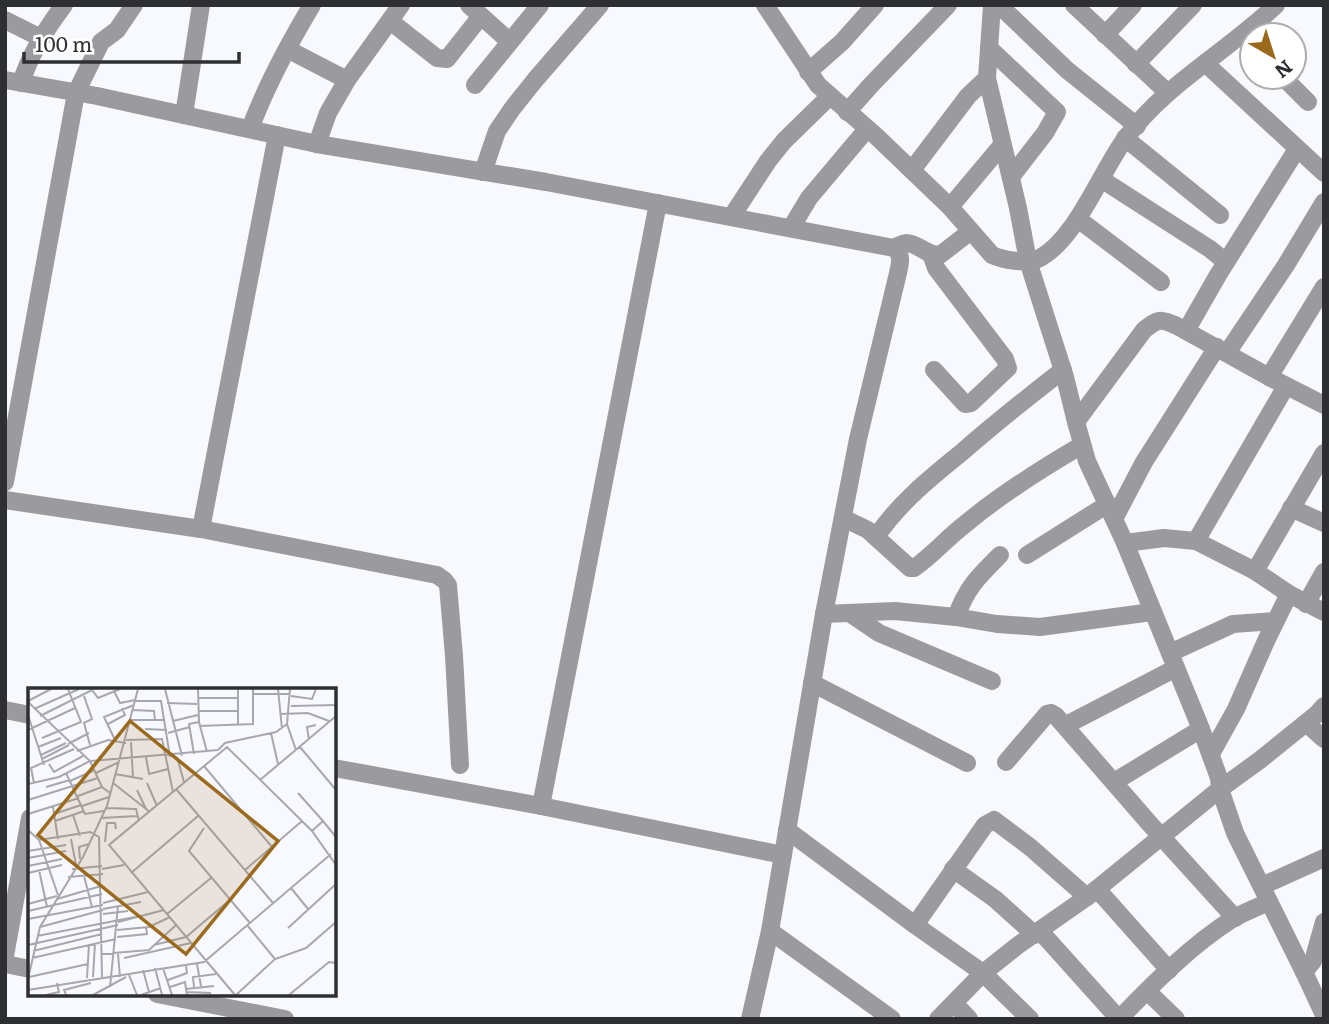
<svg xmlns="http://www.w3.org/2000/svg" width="1329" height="1024" font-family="Literata,serif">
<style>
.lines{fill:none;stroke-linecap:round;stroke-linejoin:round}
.minor{stroke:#9b9b9f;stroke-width:18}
.inset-road{fill:none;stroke:#a7a8ad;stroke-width:2}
.view{fill:#9b6a1d;fill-opacity:0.15;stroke:#9b6a1d;stroke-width:3.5}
.inset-edge{fill:none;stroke:#2e2f32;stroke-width:3.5}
</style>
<rect width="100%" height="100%" fill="#f8f8ff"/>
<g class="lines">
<g class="minor">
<polyline points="469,5 509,41"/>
<path d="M765,5L818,85L876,136L950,207L992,255C1003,260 1026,264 1038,259C1076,240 1100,173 1125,139C1165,84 1227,52 1276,5"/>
<polyline points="992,5 987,78 1018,208 1028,261 1065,377 1076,422 1087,461 1125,543 1201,729 1215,767 1219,778 1220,789 1235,833 1304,972 1324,1015"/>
<polyline points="999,5 1067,70 1137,126"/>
<polyline points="1074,5 1167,92"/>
<polyline points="5,20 41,38"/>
<polyline points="390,21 437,58 447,59 481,16"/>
<polyline points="1105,35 1133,5"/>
<polyline points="989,48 1057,112 1045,133 1011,177"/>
<polyline points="287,49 347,80"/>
<polyline points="1205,63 1324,173"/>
<polyline points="1136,64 1193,5"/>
<polyline points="808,72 842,42 875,5"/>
<polyline points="1283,77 1308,102"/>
<path d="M5,80L97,96L317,144L546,182L894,248C903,255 900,263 898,273L858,439L824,614L770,931L750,1019"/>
<path d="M21,83C30,54 45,30 64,5"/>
<polyline points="475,85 540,5"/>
<polyline points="847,112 871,85 948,5"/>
<polyline points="184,115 201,5"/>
<path d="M250,129C266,86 288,45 312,5"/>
<polyline points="1125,138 1220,215"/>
<polyline points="317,144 328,113 347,80 401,5"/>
<polyline points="912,170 968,96 987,78"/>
<polyline points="483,172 497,131 512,109 535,80 600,5"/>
<polyline points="1101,179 1210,249 1226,262"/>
<polyline points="950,207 1002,145"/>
<polyline points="732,216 768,161 784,141 830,96"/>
<polyline points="1078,219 1161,282"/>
<polyline points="791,228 809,198 867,129"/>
<path d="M894,248C895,247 905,243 906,243C918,243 927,256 940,255L971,231"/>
<polyline points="931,254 936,268 1005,359 1008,368 971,403 965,404 934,370"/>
<polyline points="1186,331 1218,275 1297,149"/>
<polyline points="1227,353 1286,265 1324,202"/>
<polyline points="1269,377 1324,287"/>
<path d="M1076,422L1144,330C1158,319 1160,318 1177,326L1269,377L1324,405"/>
<polyline points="5,482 76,93 101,42 117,30 134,5"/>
<polyline points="5,500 201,529 437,575 444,580 448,585 454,656 460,765"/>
<polyline points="1291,508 1324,523"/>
<path d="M843,518L868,530L910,568H914C932,556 947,538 964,525C1001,494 1041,469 1082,445"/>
<polyline points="1114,519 1144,462 1217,347"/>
<polyline points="201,529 277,135"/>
<path d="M876,537C899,503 929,479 961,453C994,424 1028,397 1063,370"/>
<polyline points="1196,541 1286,386"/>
<polyline points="1125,543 1164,538 1196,541 1255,571 1289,594 1324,612"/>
<polyline points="1027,555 1108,504"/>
<polyline points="1255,571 1324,453"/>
<polyline points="1306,604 1324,572"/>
<polyline points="824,614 895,611 956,617 997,624 1040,627 1152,612"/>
<polyline points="851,614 879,633 992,681"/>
<path d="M956,617C967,587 978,577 1000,555"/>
<polyline points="1170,653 1233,624 1275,621"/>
<polyline points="812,683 967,763"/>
<polyline points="5,710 30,715"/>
<polyline points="1306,723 1324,739"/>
<polyline points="1067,727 1072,722 1176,668"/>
<polyline points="1211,754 1236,709 1266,641 1289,594"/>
<polyline points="1006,762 1047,714 1051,713 1056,716 1149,823 1235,918"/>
<polyline points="334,768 541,806 783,855"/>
<polyline points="1114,782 1201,729"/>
<polyline points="541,806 658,203"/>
<polyline points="787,830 915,925 983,973 1030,1019"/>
<polyline points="953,869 995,899 1035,935"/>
<polyline points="1262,886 1324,858"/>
<polyline points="1097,889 1169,970"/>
<polyline points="915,925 985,825 994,820 1030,847 1087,897"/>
<polyline points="770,931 892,1019"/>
<polyline points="1040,931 1119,1019"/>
<polyline points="5,956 30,818"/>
<polyline points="5,964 30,969"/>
<polyline points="1304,972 1313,961 1324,922"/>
<polyline points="1147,991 1176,1019"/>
<polyline points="157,994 285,1019"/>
<polyline points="954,1003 969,1019"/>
<polyline points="938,1019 983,973 1017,946 1087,897 1220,789 1260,760 1317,714 1324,706"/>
<path d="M1119,1019C1154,983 1191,945 1234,918C1245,912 1257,907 1269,902"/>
</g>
</g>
<g transform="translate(28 688)">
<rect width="308" height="308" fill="#f8f8ff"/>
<path class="inset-road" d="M137,1L154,68M170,1L171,34L179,64M210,1V36M250,1L254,41M262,1L259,36L268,62M86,3L92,15L107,12M225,6H262M56,8L64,31L56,35L62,57M263,8L284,11L288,1M170,10H210M0,13L23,1M107,13H134M133,13L142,69M0,14L62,73L74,99L82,105M139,15L169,16M263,18L308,17M6,21L51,1M105,22L126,23L127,33M170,23H210M252,26L280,25L301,33M0,27L16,77M12,28L64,2L70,10L92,1M103,32H136M145,33L170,27M80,36L97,27L94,20M171,38L225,36V1M117,41L139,42M0,42L47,20M140,45L162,39M243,45L250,76M14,50L53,34L40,1M134,51L145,104M87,52L76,29L106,17M98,52L135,51M281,52L279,39L288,37M103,54L105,90M40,56L61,45M10,59L33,50M272,59L308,102M190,62L197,55L248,44L259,36M49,63L80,52L98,55M166,66L161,36L171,34M13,67L38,55M118,69L121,86L140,81M149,69L156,94M14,71L41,57M63,73L190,62M21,76L26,84L55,68M176,78L244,159M38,85L57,126L76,123M68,85L91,74M87,86L115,91M232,92L308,28M42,93L67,82M6,95L3,80L46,61M85,95L122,124M119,95L129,118M0,96L31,89L62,73M18,99L42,92M148,101L245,215M109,102L118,121M270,105L295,133M50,108L74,99M0,112L70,90M54,118L81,109M25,119L30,151M78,120L108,121L111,133M0,126L51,110M26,126L53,117M45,127L52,148M73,130L109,128M27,133L56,123M176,140L161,163L222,235M0,142L11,152L62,144L71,149L74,289M284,143L295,133L308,149M43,151L48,177M11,152L30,207M77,154L79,135H87L88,141M0,163L38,157M0,170L38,163M52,171L51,159L61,156M0,178L34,171M44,181L74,178M74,181L96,177M11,182L19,219M217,182L274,133M0,185L34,177M103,185L170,128M56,188L64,219M40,189L75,186M263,200L280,221M29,211L73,198M75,215L120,204M0,216L29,208M75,221L113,214M0,223L74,206M75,226L100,223M139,226L183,190M0,231L75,217M90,234L136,222M219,237L247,271M12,239L75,222M260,240L308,196M89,242L121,239L142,229M9,248L107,229M89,249L119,246L118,239M0,257L90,237M126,257L158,249L203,211M5,263L74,246M74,266L121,262L148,237M90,266L92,289M4,270L88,251M96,270L163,255M169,276L173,298M127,280L134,307M135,280L144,307M115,282L121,304M101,287L109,307M1,289L60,276M65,289L67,255M59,290L61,256M0,291L12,239L55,169L79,118L110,1M140,292L159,285L158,278M82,299L90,218M142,299L157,294L159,307M166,299L165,289L188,286M158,301L186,298M0,302L176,274L303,166M159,304L183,305M18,307L31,304L29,295M38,307L36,302L63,295M65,307L98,289M113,307L133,300M207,307L81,157L199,59L284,143L308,177M208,307L247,271L278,260L308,234M261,307L301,274L308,275"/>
<path class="view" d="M102,33L250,153L158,266L10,147Z"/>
<rect width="308" height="308" class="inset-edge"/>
</g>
<rect width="1329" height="1024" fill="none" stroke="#2e2f32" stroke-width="14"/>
<g transform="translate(1273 56) rotate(141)"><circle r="33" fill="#ffffff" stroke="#abacad" stroke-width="2"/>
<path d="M0-5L12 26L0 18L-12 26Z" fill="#9b6a1d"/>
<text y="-10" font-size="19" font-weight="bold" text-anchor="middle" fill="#2e2f32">N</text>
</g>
<path d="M24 52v10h215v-10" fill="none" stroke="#2e2f32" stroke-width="3.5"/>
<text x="35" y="52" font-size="21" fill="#2e2f32" stroke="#ffffff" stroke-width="5" paint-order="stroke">100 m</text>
</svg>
